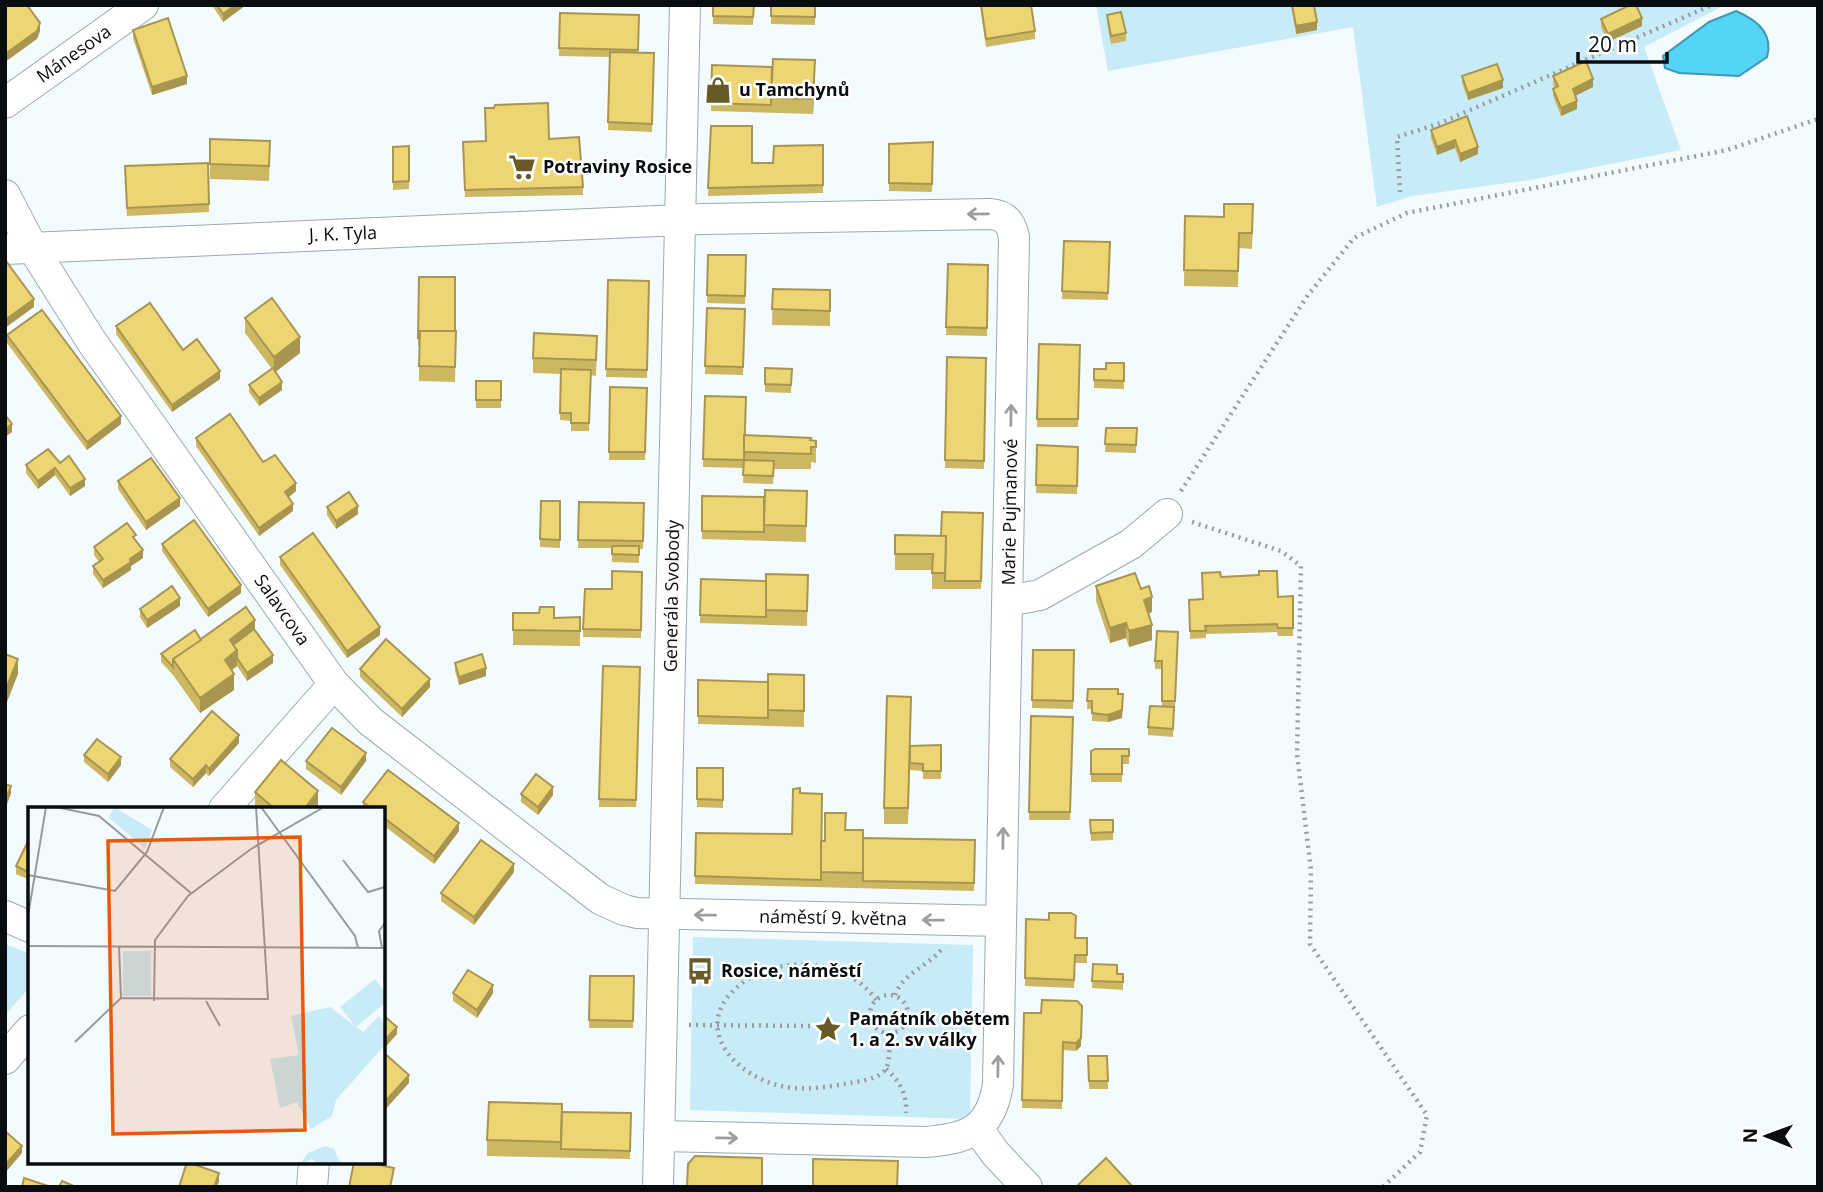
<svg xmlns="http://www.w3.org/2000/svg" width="1823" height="1192" font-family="'Open Sans',sans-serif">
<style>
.green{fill:#c7ebf7}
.water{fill:#54d4f7;stroke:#3e98b1;stroke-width:2}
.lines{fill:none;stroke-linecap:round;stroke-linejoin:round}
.street-casing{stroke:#9caaae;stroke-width:32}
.path{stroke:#969c9f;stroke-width:4.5;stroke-dasharray:2 5;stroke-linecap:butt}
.street{stroke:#fff;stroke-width:30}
.wall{fill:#cdb763}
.shaded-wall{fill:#a79550}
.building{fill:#eed573;stroke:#a79550;stroke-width:2}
.oneway{stroke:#9d9e9f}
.labels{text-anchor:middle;stroke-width:5;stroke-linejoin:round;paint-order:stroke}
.street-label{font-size:18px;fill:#090d0f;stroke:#fff}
.poi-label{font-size:18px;font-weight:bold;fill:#090d0f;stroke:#fff;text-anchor:start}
.inset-road{fill:none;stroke:#959c9e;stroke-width:2}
.view{fill:#e8590c;fill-opacity:0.15;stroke:#e8590c;stroke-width:3.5}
.inset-edge{fill:none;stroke:#090d0f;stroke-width:3.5}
</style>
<rect width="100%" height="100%" fill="#f3fbfe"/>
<g class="green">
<polygon points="1096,5 1725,5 1644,47 1681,150 1530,180 1412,196 1377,207 1353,27 1108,71"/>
<polygon points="693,937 973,945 970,1119 690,1110"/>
<polygon points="5,944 30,954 30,987 5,1015"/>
</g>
<path class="water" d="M1736,11C1755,19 1774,33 1767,57L1739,76L1679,73L1665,68L1663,56L1709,22Z"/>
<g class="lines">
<defs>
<g id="street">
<polyline points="5,103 143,5"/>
<polyline points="5,195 32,247 92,342 334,684 370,721 600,899 624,910 637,913 1001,921"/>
<path d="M5,249L704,219L990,214C1005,215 1011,222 1014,237L998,1084C991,1130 968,1139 925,1142L659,1136"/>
<polyline points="1008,601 1040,595 1131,544 1167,514"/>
<polyline points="224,809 334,684"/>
<polyline points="5,916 30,927"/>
<polyline points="5,1059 30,1030"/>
<polyline points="978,1129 995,1153 1027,1187"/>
<polyline points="312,1187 314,1162"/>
<polyline points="658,1187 685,5"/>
</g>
</defs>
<use href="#street" class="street-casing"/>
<g class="path">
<polyline points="1400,192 1397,137 1438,124 1712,5"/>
<polyline points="1181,491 1308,295 1354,238 1407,213 1727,150 1818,119"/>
<polyline points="1192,522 1281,551 1301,566 1297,754 1311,870 1310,944 1427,1115 1420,1152 1383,1187"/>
<circle cx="889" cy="1014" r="19"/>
<path d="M895,995C903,973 927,967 941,950"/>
<path d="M876,1000C848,958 779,954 741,984C689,1024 732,1075 781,1086C803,1091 829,1087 850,1083C861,1081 878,1079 885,1070C891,1061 889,1044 889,1033"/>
<polyline points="689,1025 816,1026"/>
<path d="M886,1069C900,1081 907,1094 906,1113"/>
</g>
<use href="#street" class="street"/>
</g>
<g class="wall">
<polygon points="212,5 246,5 223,22"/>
<polygon points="713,5 754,5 753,25 713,24"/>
<polygon points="771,5 815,5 815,25 771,24"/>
<polygon points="980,5 1031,5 1035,31 1035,39 986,47"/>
<polygon points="1291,5 1314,5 1317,30 1296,34"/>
<polygon points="560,13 639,15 638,53 654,53 652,132 608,130 610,57 559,56"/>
<polygon points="1107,15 1126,33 1126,41 1111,44 1107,23"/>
<polygon points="1601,19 1642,26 1608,42 1601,27"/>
<polygon points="133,30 187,84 152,95 133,38"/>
<polygon points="712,65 815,76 813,114 711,111"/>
<polygon points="1462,76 1503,88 1468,100 1462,83"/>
<polygon points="1553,76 1593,87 1575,96 1577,109 1561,116 1553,96 1553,89 1555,88 1553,84"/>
<polygon points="711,126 752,163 773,163 823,145 823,193 708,196"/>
<polygon points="1431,130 1478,147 1478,154 1460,162 1455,148 1437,155 1431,138"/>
<polygon points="210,139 270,156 269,181 210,179"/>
<polygon points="549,139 583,187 583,195 465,197 463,142"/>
<polygon points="933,142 932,192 889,191 889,144"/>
<polygon points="409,146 409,189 393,190 393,147"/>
<polygon points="208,163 209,212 127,216 125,174"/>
<polygon points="1185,216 1253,220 1252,249 1239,248 1238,287 1184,286"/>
<polygon points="1064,241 1110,242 1108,300 1062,299"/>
<polygon points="708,255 746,255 745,304 707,303"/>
<polygon points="948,264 988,265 987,336 946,335"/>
<polygon points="608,280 649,281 647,378 606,377"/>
<polygon points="773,289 830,290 830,326 772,325"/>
<polygon points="707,308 745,309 743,375 705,374"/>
<polygon points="245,318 300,353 275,372 282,390 259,406 249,392 249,385 272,369 245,333"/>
<polygon points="116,326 183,350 220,379 172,412 116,334"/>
<polygon points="456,331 455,382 419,381 419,346 418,346 418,338"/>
<polygon points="7,335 121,424 87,450 7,343"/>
<polygon points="1039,344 1080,345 1078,427 1037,427"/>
<polygon points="597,351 596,376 591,375 589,431 571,431 571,421 560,420 561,374 533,373 533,358"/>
<polygon points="947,357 986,358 984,469 945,468"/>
<polygon points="1124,363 1124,389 1094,388 1094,369 1106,369"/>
<polygon points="765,368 792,369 791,393 765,392"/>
<rect x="476" y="381" width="25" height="27"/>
<polygon points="610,387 647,388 645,460 609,460"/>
<polygon points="705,396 745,435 816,441 816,463 811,462 811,469 774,469 773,484 743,483 744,468 703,467"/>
<polygon points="1106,428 1137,428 1136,453 1105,452"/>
<polygon points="196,438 263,462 296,491 289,497 293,511 259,536 196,446"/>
<polygon points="1037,445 1078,447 1077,494 1036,493"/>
<polygon points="60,463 85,486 70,496 55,475 38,489 26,473 26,465"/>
<polygon points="118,481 180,506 146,530 118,489"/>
<polygon points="807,491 806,542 702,539 702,496 764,497"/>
<polygon points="541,501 560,501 560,548 540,547"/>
<polygon points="579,502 644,503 643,549 639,549 639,563 612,562 612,548 578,548"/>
<polygon points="327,507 358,514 336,529 327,515"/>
<polygon points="983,513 981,589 932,589 932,570 895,570 895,535 941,536"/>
<polygon points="136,541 143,558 131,566 131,570 103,588 93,574 93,566 99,562 94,555 94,547"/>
<polygon points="162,544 241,593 208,617 162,551"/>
<polygon points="280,557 380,635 347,658 280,565"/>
<polygon points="642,572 641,638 583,637 585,589 612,589"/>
<polygon points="808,575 807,626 700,623 701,579 766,581"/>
<polygon points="1221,577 1278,597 1293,596 1293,636 1278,636 1277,632 1206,634 1206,638 1190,639 1189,600 1203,599"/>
<polygon points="1096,586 1141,589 1152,612 1149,614 1152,640 1129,647 1126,638 1110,643 1096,601"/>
<polygon points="180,606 147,628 140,617 140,609"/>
<polygon points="513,613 554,618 580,617 580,646 513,645"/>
<polygon points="255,630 273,663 247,681 237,666 232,670 234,690 200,713 173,675 161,662 161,654 201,640"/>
<polygon points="1178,632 1175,709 1174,709 1173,737 1148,735 1148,727 1162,707 1162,669 1155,669 1155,661"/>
<polygon points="1033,650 1074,650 1073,709 1032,708"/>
<polygon points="455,663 486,676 459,685 455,671"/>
<polygon points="603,666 640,667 636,807 599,807"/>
<polygon points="360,669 430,687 402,717 360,677"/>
<polygon points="804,675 804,727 698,724 698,680 768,682"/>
<polygon points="1088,689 1118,694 1123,702 1122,718 1108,722 1092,721 1092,709 1087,709"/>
<polygon points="1031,716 1073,717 1070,820 1029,820"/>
<polygon points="239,743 209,776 206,773 193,787 170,767 170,759"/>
<polygon points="941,745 941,779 923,779 923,771 910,770 908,824 884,824 884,808 910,746"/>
<polygon points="1129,749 1129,764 1122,764 1122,782 1091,782 1091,751"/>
<polygon points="84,755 121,765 108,782 84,762"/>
<polygon points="306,761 366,761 341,795 306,769"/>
<polygon points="697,768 723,768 723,808 697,807"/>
<polygon points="255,792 318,806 316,809 256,809 255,808"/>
<polygon points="800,793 822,841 825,841 845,830 863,838 975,840 974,891 695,884 696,833 792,834"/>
<polygon points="521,794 553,795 538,815 521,802"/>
<polygon points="363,802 459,831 434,864 383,825 383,809 363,809"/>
<polygon points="1090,820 1113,820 1113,840 1091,841"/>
<polygon points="30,837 30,880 16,874 16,866"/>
<polygon points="514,872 474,925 441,901 441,893"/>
<polygon points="1026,919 1075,938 1087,938 1087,963 1075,963 1074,988 1025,986"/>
<polygon points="1093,964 1117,974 1123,974 1123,990 1092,988"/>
<polygon points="590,976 634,976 633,1028 589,1028"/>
<polygon points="453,993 493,993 477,1018 453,1001"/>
<polygon points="1024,1013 1081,1046 1076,1051 1063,1050 1062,1109 1022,1108"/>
<polygon points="1088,1056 1107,1056 1108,1089 1089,1089"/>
<polygon points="562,1112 631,1113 630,1159 487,1156 487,1140"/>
</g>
<g class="shaded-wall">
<polygon points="235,5 246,5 223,22 223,14"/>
<polygon points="1642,18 1642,26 1608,42 1608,34"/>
<polygon points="1317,22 1317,30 1296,34 1296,26"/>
<polygon points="40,23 40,31 37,39 5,62 5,54"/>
<polygon points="815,60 815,76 813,114 813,99"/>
<polygon points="187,76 187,84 152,95 152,87"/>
<polygon points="1593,79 1593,87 1573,97 1573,89"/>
<polygon points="1503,80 1503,88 1468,100 1468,93"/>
<polygon points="1577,101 1577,109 1561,116 1561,108"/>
<polygon points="1455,140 1455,148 1437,155 1437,147"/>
<polygon points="1478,147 1478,154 1460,162 1460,154"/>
<polygon points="34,299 34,307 5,328 5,320"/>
<polygon points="300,337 300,353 274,373 274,357"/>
<polygon points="220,371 220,379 172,412 172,405"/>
<polygon points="282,382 282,390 259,406 259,398"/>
<polygon points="121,416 121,424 87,450 87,442"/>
<polygon points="12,424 12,432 5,437 5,429"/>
<polygon points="55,468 55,475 38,489 38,481"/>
<polygon points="85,479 85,486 70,496 70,488"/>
<polygon points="296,483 296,491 285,500 285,492"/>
<polygon points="180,498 180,506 146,530 146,522"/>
<polygon points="293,504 293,511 259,536 259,528"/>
<polygon points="358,506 358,514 336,529 336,521"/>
<polygon points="143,550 143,558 131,566 131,570 103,588 103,580"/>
<polygon points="241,585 241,593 208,617 208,609"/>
<polygon points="1152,597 1152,612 1144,615 1144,600"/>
<polygon points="180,598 180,606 147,628 147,620"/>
<polygon points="255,620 255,636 230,647 230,640"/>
<polygon points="1126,623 1126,638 1110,643 1110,628"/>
<polygon points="1152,625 1152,640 1129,647 1129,631"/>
<polygon points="380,627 380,635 347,658 347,651"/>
<polygon points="237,650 237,666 225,675 225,660"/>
<polygon points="273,655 273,663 247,681 247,673"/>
<polygon points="18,659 18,674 5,707 5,691"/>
<polygon points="486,668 486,676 459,685 459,677"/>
<polygon points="234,674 234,690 200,713 200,698"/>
<polygon points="430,679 430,687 402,717 402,709"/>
<polygon points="1123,694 1122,718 1108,722 1108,715"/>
<polygon points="239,735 239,743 209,776 209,769"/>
<polygon points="366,753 366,761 341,795 341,787"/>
<polygon points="121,757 121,765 108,782 108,774"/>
<polygon points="206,765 206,773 193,787 193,779"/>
<polygon points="11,786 11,794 5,809 5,801"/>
<polygon points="553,787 553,795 538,815 538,807"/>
<polygon points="318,791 318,806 316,809 304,809"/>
<polygon points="459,823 459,831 434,864 434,856"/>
<polygon points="514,864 514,872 474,925 474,917"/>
<polygon points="493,985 493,993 477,1018 477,1010"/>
<polygon points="1082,1006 1081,1046 1076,1051 1076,1043"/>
<polygon points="397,1027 397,1034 383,1050 383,1042"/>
<polygon points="409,1075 409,1083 383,1112 383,1104"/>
<polygon points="22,1146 22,1153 5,1173 5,1165"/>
<polygon points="219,1173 219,1181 217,1187 214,1187"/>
</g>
<g class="building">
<polygon points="5,5 27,5 40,23 37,31 5,54"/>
<polygon points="217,5 235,5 223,14"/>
<polygon points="713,5 754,5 753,17 713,16"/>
<polygon points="771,5 815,5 815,17 771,16"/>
<polygon points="981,5 1031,5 1035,31 986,39"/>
<polygon points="1292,5 1314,5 1317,22 1296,26"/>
<polygon points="1630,5 1636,5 1642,18 1608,34 1601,19"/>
<polygon points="1121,12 1126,33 1111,36 1107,15"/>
<polygon points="560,13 639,15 638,50 559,48"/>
<polygon points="168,18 187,76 152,87 133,30"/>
<polygon points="610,52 654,53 652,124 608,122"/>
<polygon points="773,59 815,60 813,99 771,98"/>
<polygon points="1586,61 1593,79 1573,89 1577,101 1561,108 1553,89 1558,86 1553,76"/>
<polygon points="1497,64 1503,80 1468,93 1462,76"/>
<polygon points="712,65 772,67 771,105 711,103"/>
<polygon points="548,103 549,139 579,137 583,187 465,190 463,142 486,141 485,108 494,108 495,105"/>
<polygon points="1467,116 1478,147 1460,154 1455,140 1437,147 1431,130"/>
<polygon points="711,126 752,126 752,163 773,163 774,146 823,145 823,185 708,188"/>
<polygon points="210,139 270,141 269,166 210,164"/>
<polygon points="933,142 932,184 889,183 889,144"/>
<polygon points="409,146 409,181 393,182 393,147"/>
<polygon points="208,163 209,204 127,208 125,166"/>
<polygon points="1224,204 1253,204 1252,233 1239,233 1238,271 1184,270 1185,216 1224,217"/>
<polygon points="1064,241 1110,242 1108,293 1062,291"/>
<polygon points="708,255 746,255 745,296 707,295"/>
<polygon points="6,261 34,299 5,320 5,262"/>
<polygon points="948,264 988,265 987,328 946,327"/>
<polygon points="419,277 455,277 455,331 420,331 420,338 418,338"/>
<polygon points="608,280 649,281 647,370 606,369"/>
<polygon points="773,289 830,290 830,311 772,309"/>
<polygon points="272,298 300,337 274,357 245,318"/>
<polygon points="150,303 183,350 197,339 220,371 172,405 116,326"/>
<polygon points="707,308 745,309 743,367 705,366"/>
<polygon points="42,310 121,416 87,442 7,335"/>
<polygon points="420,331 456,331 455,367 419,366"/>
<polygon points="534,333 597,336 596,360 533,358"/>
<polygon points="1039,344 1080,345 1078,419 1037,419"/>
<polygon points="947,357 986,358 984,461 945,460"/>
<polygon points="1106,363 1124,363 1124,381 1094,380 1094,369 1106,369"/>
<polygon points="273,368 282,382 259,398 249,385"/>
<polygon points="765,368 792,369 791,385 765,384"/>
<polygon points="561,369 591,370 589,423 571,423 571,413 560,413"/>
<rect x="476" y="381" width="25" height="19"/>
<polygon points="610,387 647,388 645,452 609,452"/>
<polygon points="705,396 746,397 744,460 703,459"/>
<polygon points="230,414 263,462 275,455 296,483 285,492 293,504 259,528 196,438"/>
<polygon points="5,415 12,424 5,429"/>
<polygon points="1106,428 1137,428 1136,445 1105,444"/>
<polygon points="744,435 811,438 810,440 816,441 816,447 811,447 811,454 744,452"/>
<polygon points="1037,445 1078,447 1077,486 1036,485"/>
<polygon points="48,449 60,463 69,456 85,479 70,488 55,468 38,481 26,465"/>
<polygon points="151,458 180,498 146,522 118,481"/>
<polygon points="744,460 774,461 773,476 743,475"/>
<polygon points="765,490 807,491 806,526 764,525"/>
<polygon points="349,492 358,506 336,521 327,507"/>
<polygon points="702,496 764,497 764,532 702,531"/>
<polygon points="541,501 560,501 560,540 540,539"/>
<polygon points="579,502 644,503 643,541 578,540"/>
<polygon points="942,512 983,513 981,581 945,581 946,536 941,536"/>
<polygon points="194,520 241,585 208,609 162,544"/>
<polygon points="127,523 136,535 133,537 143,550 130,559 131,562 103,580 93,566 103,559 94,547"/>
<polygon points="313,533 380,627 347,651 280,557"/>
<polygon points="895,535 946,536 945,573 932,573 933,554 895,554"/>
<polygon points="612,546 639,546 639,555 612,554"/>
<polygon points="612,571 642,572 641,630 583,629 585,589 612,589"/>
<polygon points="1259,571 1277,571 1278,597 1293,596 1293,628 1278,628 1277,624 1205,626 1206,631 1190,631 1189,600 1203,599 1202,573 1220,572 1221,577 1259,575"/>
<polygon points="1135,573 1141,589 1149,586 1152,597 1144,600 1152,625 1129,631 1126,623 1110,628 1096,586"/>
<polygon points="766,574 808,575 807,611 766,610"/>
<polygon points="701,579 766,581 766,617 700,615"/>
<polygon points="172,586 180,598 147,620 140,609"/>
<polygon points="246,607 255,620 230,640 237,650 225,660 234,674 200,698 173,659"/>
<polygon points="540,607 554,607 554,618 580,617 580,631 513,630 513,613 539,613"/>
<polygon points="254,629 273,655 247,673 237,658 237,650 233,645"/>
<polygon points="195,630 201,640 173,659 173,667 161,654"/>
<polygon points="1157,631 1178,632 1175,701 1162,701 1162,661 1155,661"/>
<polygon points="386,639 430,679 402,709 360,669"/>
<polygon points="1033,650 1074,650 1073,701 1032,700"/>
<polygon points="5,654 18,659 5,691"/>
<polygon points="482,654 486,668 459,677 455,663"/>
<polygon points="603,666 640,667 636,800 599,799"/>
<polygon points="768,674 804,675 804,711 768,710"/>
<polygon points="698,680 768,682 768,718 698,716"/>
<polygon points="1088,689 1118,689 1118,694 1123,694 1122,710 1108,715 1092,713 1092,701 1087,701"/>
<polygon points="887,696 911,697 908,808 884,808"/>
<polygon points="1150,706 1174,707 1173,729 1148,727"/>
<polygon points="212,711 239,735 209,769 206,765 193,779 170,759"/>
<polygon points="1031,716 1073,717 1070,812 1029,812"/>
<polygon points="332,728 366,753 341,787 306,761"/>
<polygon points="97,739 121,757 108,774 84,755"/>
<polygon points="941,745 941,771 923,771 923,764 910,763 910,746"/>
<polygon points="1095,749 1129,749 1129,756 1122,756 1122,774 1091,774 1091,751"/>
<polygon points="281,760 318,791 304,809 275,809 255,792"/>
<polygon points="697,768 723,768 723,800 697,799"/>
<polygon points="388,770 459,823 434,856 383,817 383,809 372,809 363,802"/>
<polygon points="536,774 553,787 538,807 521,794"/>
<polygon points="5,784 11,786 5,801"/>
<polygon points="800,788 800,793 822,794 821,880 695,876 696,833 792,834 793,789"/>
<polygon points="825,813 846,813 845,830 863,830 863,873 821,872 821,841 825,841"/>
<polygon points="1090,820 1113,820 1113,832 1091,833"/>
<polygon points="30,837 30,873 16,866"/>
<polygon points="863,838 975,840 974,883 863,881"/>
<polygon points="481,840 514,864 474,917 441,893"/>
<polygon points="1049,913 1071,913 1076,916 1075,938 1087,938 1087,955 1075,955 1074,980 1025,978 1026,919 1049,920"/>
<polygon points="1093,964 1117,965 1117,974 1123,974 1123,982 1092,981"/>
<polygon points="468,970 493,985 477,1010 453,993"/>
<polygon points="590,976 634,976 633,1021 589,1020"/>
<polygon points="1042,1000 1077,1001 1082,1006 1081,1038 1076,1043 1063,1042 1062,1101 1022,1100 1024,1013 1041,1013"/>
<polygon points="383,1015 397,1027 383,1042"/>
<polygon points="383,1052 409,1075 383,1104"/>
<polygon points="1088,1056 1107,1056 1108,1081 1089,1081"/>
<polygon points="489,1102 562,1104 561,1142 487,1140"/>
<polygon points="562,1112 631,1113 630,1151 561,1149"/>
<polygon points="5,1131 22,1146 5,1165"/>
<polygon points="695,1156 762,1158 762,1187 687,1187 688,1164"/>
<polygon points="1106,1158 1133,1187 1079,1187 1078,1185"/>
<polygon points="813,1159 898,1161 897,1187 813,1187"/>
<polygon points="187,1162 219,1173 214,1187 179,1187"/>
<polygon points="354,1162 364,1162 394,1168 390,1187 349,1187"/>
<polygon points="24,1178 51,1187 22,1187"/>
<polygon points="62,1181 76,1187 59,1187"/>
</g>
<defs><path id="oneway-shaft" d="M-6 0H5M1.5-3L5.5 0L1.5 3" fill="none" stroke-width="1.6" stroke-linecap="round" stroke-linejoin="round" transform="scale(1.75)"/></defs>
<g class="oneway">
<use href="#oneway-shaft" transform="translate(978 214) rotate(179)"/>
<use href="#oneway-shaft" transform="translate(1011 415) rotate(-89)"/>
<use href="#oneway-shaft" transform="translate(1003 838) rotate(-89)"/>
<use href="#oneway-shaft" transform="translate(705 915) rotate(-179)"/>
<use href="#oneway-shaft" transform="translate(933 920) rotate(-179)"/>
<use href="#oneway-shaft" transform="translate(998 1066) rotate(-89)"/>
<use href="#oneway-shaft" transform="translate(727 1138) rotate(1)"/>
</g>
<defs>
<symbol id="shop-bare" viewBox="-9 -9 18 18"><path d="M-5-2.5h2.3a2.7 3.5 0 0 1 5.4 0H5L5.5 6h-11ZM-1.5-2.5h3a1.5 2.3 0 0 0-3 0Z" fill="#675a27" stroke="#fff" stroke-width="2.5" paint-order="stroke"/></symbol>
<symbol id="supermarket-bare" viewBox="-9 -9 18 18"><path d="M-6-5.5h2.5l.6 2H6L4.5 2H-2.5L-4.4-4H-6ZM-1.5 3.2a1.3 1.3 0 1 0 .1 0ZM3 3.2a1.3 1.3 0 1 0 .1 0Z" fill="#675a27" stroke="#fff" stroke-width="2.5" paint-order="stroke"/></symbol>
<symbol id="bus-bare" viewBox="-9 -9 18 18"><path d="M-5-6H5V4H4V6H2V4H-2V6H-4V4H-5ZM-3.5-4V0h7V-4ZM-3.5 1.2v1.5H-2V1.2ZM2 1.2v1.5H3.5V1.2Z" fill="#675a27" stroke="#fff" stroke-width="2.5" paint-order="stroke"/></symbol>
<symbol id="sight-bare" viewBox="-9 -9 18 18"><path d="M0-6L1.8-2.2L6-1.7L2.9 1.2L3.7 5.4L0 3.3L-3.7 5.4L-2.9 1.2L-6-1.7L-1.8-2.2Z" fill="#675a27" stroke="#fff" stroke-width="2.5" paint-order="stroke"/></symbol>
</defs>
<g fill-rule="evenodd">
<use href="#shop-bare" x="699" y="71" width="38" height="38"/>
<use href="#supermarket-bare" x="503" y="148" width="38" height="38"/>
<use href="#bus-bare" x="681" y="952" width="38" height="38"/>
<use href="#sight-bare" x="809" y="1010" width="38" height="38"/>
</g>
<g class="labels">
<g class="street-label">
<text transform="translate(74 54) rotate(-35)" y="6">Mánesova</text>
<text transform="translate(343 234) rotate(-2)" y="6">J. K. Tyla</text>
<text transform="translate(1010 512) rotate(-89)" y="6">Marie Pujmanové</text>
<text transform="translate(672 596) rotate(-89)" y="6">Generála Svobody</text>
<text transform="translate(282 610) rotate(55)" y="6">Salavcova</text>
<text transform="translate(833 918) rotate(1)" y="6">náměstí 9. května</text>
</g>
<g class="poi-label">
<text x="739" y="96">u Tamchynů</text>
<text x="543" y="173">Potraviny Rosice</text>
<text x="721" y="977">Rosice, náměstí</text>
<text x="849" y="1025">Památník obětem<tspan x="849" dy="21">1. a 2. sv války</tspan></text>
</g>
</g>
<g transform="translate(28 807)">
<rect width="357" height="357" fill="#f3fbfe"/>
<path d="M86,0L124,23L117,41L81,11ZM95,144H123V189H95ZM347,172L357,185V196L328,220L335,225L351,209L357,219V246L354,241L308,293L304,309L283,322L269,295L252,301L242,252L271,248L263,209L302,200L327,219L312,200ZM297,339L306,342L313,357H290L284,352L272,357L280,346Z" fill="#c7ebf7"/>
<path class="inset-road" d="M28,0L71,9L163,86M233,0L327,129L330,141M315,53L340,85L357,80M0,68L87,84L119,45L136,0M0,109L18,0M0,139L357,141M91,139L93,191M354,141L351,124L357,116M93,191L240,192L228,0M126,194L127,133L160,89L223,42L296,0M178,194L192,219M47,235L93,191"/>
<path class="view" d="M272,30L277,323L85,327L80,34Z"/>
<rect width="357" height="357" class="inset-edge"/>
</g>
<rect width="1823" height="1192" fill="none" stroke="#090d0f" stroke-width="14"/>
<g transform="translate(1767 1136) rotate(271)" stroke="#ffffff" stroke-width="5" paint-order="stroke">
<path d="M0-5L12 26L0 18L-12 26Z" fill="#090d0f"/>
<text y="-10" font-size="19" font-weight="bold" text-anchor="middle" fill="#090d0f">N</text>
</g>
<path d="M1578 52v10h89v-10" fill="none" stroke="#090d0f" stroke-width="3.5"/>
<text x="1588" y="52" font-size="21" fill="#090d0f" stroke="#ffffff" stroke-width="5" paint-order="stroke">20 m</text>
</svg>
